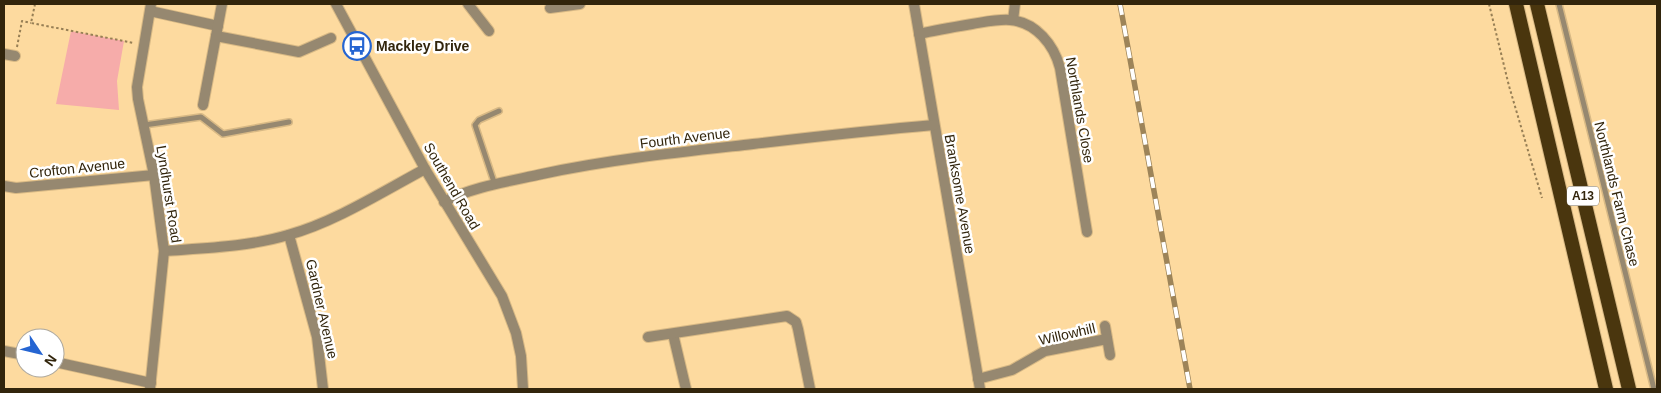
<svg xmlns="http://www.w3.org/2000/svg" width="1661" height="393" font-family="Arial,sans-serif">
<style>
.green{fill:#f6acaa}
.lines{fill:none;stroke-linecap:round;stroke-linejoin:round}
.service-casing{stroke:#d8b985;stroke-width:8}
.minor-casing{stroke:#d8b985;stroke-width:12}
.tertiary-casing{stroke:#d8b985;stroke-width:12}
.trunk-casing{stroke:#d8b985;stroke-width:16}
.path{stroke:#977f55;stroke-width:2;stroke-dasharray:2.5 2.5;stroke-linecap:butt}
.service{stroke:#968870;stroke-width:5}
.minor{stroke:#968870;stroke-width:10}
.tertiary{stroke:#968870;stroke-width:10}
.trunk{stroke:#4a360e;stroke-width:14}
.rail-casing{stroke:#9d8459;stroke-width:5.5}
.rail{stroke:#fff;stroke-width:4;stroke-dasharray:11;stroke-linecap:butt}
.labels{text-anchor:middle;stroke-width:5;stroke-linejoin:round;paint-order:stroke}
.shield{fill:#fff;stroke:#706655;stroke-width:1}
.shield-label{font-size:12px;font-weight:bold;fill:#32250c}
.poi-label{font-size:14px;font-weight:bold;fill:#32250c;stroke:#fff;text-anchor:start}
.street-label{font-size:14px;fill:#32250c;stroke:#fff}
</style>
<rect width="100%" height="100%" fill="#fdda9f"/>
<polygon class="green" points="71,31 124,41 117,81 119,110 56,104"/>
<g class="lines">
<defs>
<g id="service">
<polyline points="1559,4 1654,389"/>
<polyline points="144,125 201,117 223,134 289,122"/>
<polyline points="495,185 475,125 479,120 499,111"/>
</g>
<g id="minor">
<polyline points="468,4 489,31"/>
<polyline points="914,4 980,389"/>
<polyline points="550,8 580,4"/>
<polyline points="150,11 218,26"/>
<polyline points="1013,20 1015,4"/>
<path d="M919,34C936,30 954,27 972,24C985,22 998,19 1010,20C1036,22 1054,45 1060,68L1087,232"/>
<polyline points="216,36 299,52 331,38"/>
<polyline points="4,54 15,56"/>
<polyline points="203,105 222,4"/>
<polyline points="4,186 16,188 154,175"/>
<path d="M444,202C471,187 511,181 542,174C612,159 682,152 753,144C813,137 874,130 934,125"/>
<polyline points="289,235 317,337 323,389"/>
<path d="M164,251C205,248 248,247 288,235C335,222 382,192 425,169"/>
<polyline points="1105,326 1110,355"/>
<polyline points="673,334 686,389"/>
<polyline points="648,337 787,316 796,322 798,329 810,389"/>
<polyline points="4,351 25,355"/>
<polyline points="55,362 151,383"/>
<polyline points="978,379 1012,370 1045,351 1107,339"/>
<polyline points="150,389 164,251 154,175 138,99 137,87 151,4"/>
</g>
<polyline id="tertiary" points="336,4 425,169 502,296 516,333 521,356 523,389"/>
<g id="trunk">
<polyline points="1516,4 1606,389"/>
<polyline points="1537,4 1629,389"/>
</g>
</defs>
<use href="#service" class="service-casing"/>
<use href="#minor" class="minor-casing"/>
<use href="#tertiary" class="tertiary-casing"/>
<use href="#trunk" class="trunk-casing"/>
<g class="path">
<polyline points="35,4 31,23 134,43"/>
<polyline points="1489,4 1509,86 1542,198"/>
<polyline points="17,47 22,21 31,23"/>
</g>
<use href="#service" class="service"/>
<use href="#minor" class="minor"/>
<use href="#tertiary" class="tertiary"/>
<use href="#trunk" class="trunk"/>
<defs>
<polyline id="rail" points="1120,4 1190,389"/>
</defs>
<use href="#rail" class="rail-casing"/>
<use href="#rail" class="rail"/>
</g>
<defs>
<symbol id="bus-ring" viewBox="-11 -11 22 22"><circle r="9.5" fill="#fff" stroke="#2565d2" stroke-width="1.5"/><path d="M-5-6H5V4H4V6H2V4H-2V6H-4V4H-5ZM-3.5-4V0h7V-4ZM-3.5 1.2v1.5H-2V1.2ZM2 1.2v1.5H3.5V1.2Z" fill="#2565d2"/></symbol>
</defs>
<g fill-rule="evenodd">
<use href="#bus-ring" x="341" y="30" width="32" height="32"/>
</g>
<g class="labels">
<rect class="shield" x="1567" y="186.5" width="32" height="19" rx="4"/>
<g class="shield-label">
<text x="1583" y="200">A13</text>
</g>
<g class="poi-label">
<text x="376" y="51">Mackley Drive</text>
</g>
<g class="street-label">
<text transform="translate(1080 110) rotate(80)" y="5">Northlands Close</text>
<text transform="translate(685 138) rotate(-7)" y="5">Fourth Avenue</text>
<text transform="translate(77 168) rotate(-6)" y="5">Crofton Avenue</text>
<text transform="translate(452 186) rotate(60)" y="5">Southend Road</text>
<text transform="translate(169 194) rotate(81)" y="5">Lyndhurst Road</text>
<text transform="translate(960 194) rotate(80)" y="5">Branksome Avenue</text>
<text transform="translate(1617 194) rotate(76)" y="5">Northlands Farm Chase</text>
<text transform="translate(322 309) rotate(77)" y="5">Gardner Avenue</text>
<text transform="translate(1067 334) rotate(-13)" y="5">Willowhill</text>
</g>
</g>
<rect width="1661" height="393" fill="none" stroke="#32250c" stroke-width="10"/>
<g transform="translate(40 353) rotate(125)"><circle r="24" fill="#ffffff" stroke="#ada89e"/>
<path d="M0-4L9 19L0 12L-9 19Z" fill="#2565d2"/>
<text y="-8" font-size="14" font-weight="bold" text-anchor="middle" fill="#32250c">N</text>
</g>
</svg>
